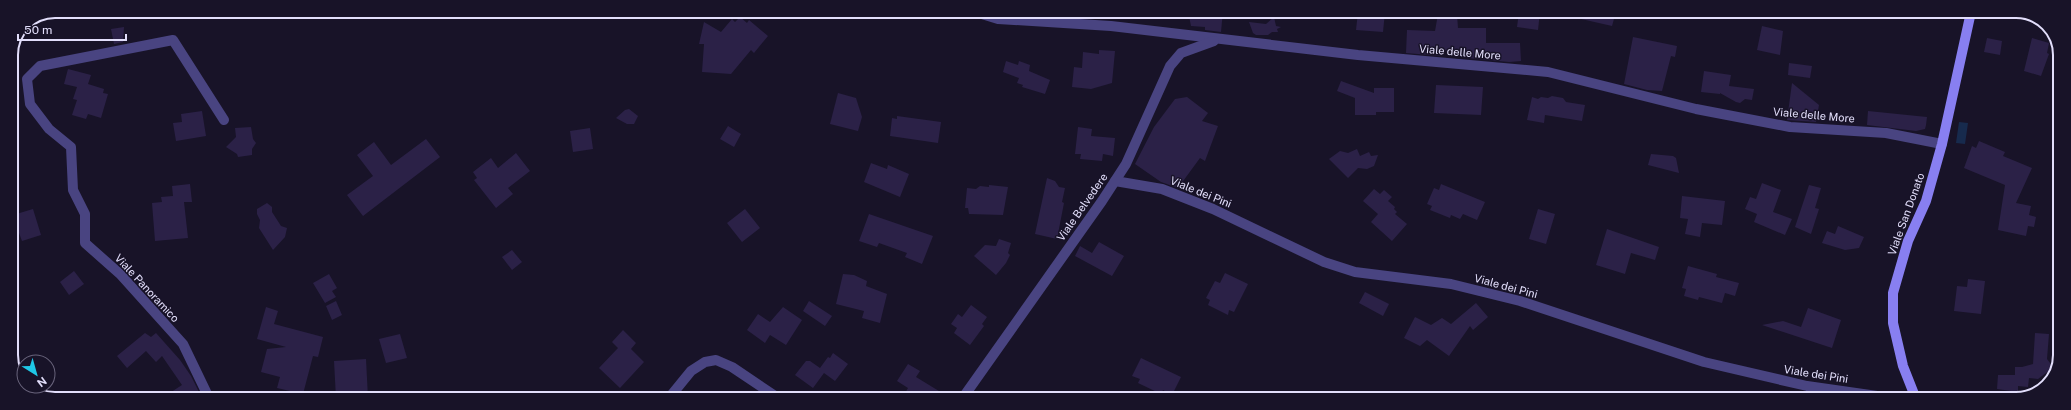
<svg xmlns="http://www.w3.org/2000/svg" width="2071" height="410" font-family="'Public Sans',sans-serif">
<style>
.water{fill:#172a4d}
.building{fill:#2b2147}
.lines{fill:none;stroke-linecap:round;stroke-linejoin:round}
.street{stroke:#494481;stroke-width:10}
.secondary{stroke:#887ff1;stroke-width:10}
.labels{text-anchor:middle;stroke-width:3;stroke-linejoin:round;paint-order:stroke}
.street-label{font-size:11px;fill:#e2defb;stroke:#181328}
.rim{fill:none;stroke:#e2defb;stroke-width:2}
</style>
<rect width="100%" height="100%" fill="#181328"/>
<polygon class="water" points="1959,122 1968,123 1965,144 1956,143"/>
<g class="building">
<polygon points="1188,11 1223,11 1221,32 1205,30 1205,27 1191,26"/>
<polygon points="1358,12 1385,12 1383,32 1356,30"/>
<polygon points="1519,12 1540,12 1538,30 1517,27"/>
<polygon points="1568,12 1616,12 1612,26 1568,16"/>
<polygon points="1438,14 1457,15 1458,28 1486,28 1486,43 1520,43 1521,61 1509,62 1468,58 1468,52 1441,50 1441,56 1406,53 1407,30 1435,31"/>
<polygon points="740,17 747,23 749,20 768,36 754,53 751,50 731,74 702,72 704,44 699,44 704,22 721,32 732,19 735,22"/>
<polygon points="1274,17 1276,26 1281,27 1277,29 1278,32 1272,32 1268,35 1256,35 1253,33 1249,22 1266,24"/>
<polygon points="1762,26 1783,31 1780,55 1757,50"/>
<polygon points="124,27 123,42 114,44 111,29"/>
<polygon points="1633,37 1677,46 1675,57 1671,56 1662,91 1647,90 1624,84"/>
<polygon points="1987,38 2002,41 2000,55 1984,52"/>
<polygon points="2032,38 2049,43 2047,53 2049,54 2041,76 2024,71"/>
<polygon points="1099,50 1115,51 1112,83 1091,89 1072,87 1074,67 1082,68 1083,52 1099,54"/>
<polygon points="1006,61 1018,65 1019,61 1030,65 1029,71 1050,80 1045,94 1022,87 1023,85 1017,83 1019,78 1003,72"/>
<polygon points="1789,63 1812,66 1810,78 1788,75"/>
<polygon points="68,69 91,75 88,84 104,89 103,93 108,94 101,118 88,114 86,119 72,115 77,100 73,99 77,87 64,84"/>
<polygon points="1704,71 1731,75 1729,86 1754,89 1752,100 1745,99 1740,103 1736,102 1720,93 1720,94 1701,92"/>
<polygon points="1341,81 1374,93 1374,88 1394,88 1394,112 1376,112 1376,115 1355,115 1355,98 1337,91"/>
<polygon points="1792,83 1819,105 1816,122 1787,120"/>
<polygon points="1436,85 1483,87 1481,115 1434,113"/>
<polygon points="838,93 856,98 862,117 858,131 830,124"/>
<polygon points="1552,96 1563,98 1566,102 1585,105 1582,121 1545,115 1544,123 1527,120 1532,97 1538,99 1541,97 1548,98"/>
<polygon points="1187,97 1208,113 1202,121 1218,126 1205,161 1200,158 1178,188 1161,182 1135,164 1154,127 1175,99"/>
<polygon points="629,109 638,116 634,124 627,124 616,118 625,110"/>
<polygon points="202,111 206,136 176,141 173,123 182,122 181,114"/>
<polygon points="1868,111 1927,117 1926,125 1925,129 1916,131 1867,125"/>
<polygon points="897,116 941,122 938,143 890,136 892,118 897,119"/>
<polygon points="728,126 741,134 734,147 720,139"/>
<polygon points="251,127 253,139 256,143 252,149 252,155 238,157 237,154 226,147 236,137 235,128"/>
<polygon points="1078,127 1092,129 1091,136 1115,138 1113,156 1103,154 1102,161 1080,159 1081,154 1075,154"/>
<polygon points="590,128 593,149 573,152 570,131"/>
<polygon points="426,139 440,157 363,216 347,195 373,176 357,155 374,142 391,165"/>
<polygon points="1979,141 2005,152 2003,156 2032,168 2016,203 2031,206 2029,215 2036,217 2034,227 2028,226 2026,236 1998,230 2005,185 1964,168 1972,146 1976,148"/>
<polygon points="1357,149 1360,156 1369,152 1371,156 1378,155 1374,166 1367,169 1358,168 1348,178 1329,159 1340,151 1348,153"/>
<polygon points="516,153 530,171 508,188 513,194 496,208 474,180 477,178 473,172 491,158 498,168"/>
<polygon points="1651,154 1673,156 1676,158 1679,173 1648,165"/>
<polygon points="871,163 887,169 888,165 909,174 900,197 864,182"/>
<polygon points="1047,178 1055,181 1059,187 1065,188 1062,202 1064,203 1057,239 1035,234"/>
<polygon points="1762,183 1781,190 1773,212 1792,219 1785,235 1754,222 1757,214 1745,209 1750,197 1756,199"/>
<polygon points="190,184 192,202 184,202 188,238 155,241 152,203 162,202 161,197 173,196 172,186"/>
<polygon points="1441,184 1485,202 1477,220 1463,214 1460,219 1451,215 1450,218 1430,210 1432,206 1427,204 1434,188 1439,190"/>
<polygon points="989,185 1008,187 1003,215 969,214 968,208 965,208 967,188 976,189 980,186 989,187"/>
<polygon points="1809,185 1821,188 1815,208 1819,209 1811,234 1795,227"/>
<polygon points="1374,189 1380,194 1384,190 1392,197 1388,201 1395,207 1394,209 1397,212 1395,214 1407,224 1392,241 1371,222 1378,214 1363,201"/>
<polygon points="1682,196 1725,201 1722,225 1702,223 1700,237 1685,234 1688,219 1680,218"/>
<polygon points="267,203 272,207 272,212 281,226 287,228 285,237 273,250 259,228 260,220 257,214 257,209"/>
<polygon points="33,209 41,235 22,241 19,233 18,234 13,215"/>
<polygon points="745,209 760,228 742,242 727,223"/>
<polygon points="1538,209 1555,214 1546,244 1529,239"/>
<polygon points="869,214 933,236 922,264 905,257 907,253 879,243 877,247 859,241"/>
<polygon points="1838,226 1864,237 1859,248 1845,250 1822,243 1827,231 1835,234"/>
<polygon points="1607,229 1659,247 1655,260 1631,253 1625,274 1596,265"/>
<polygon points="999,239 1011,243 1008,253 1010,255 1006,263 996,275 974,256 985,245 996,246"/>
<polygon points="1099,242 1124,256 1112,276 1075,256 1080,246 1092,253"/>
<polygon points="512,250 522,262 512,270 502,257"/>
<polygon points="1688,266 1717,274 1716,277 1739,283 1735,296 1725,293 1722,303 1699,297 1698,300 1684,296 1686,289 1682,288"/>
<polygon points="74,271 84,284 69,295 60,282"/>
<polygon points="1225,273 1248,284 1234,312 1229,310 1228,315 1208,305 1210,300 1206,298 1215,281 1220,283"/>
<polygon points="329,274 337,288 332,291 336,297 325,303 313,283"/>
<polygon points="843,274 854,275 867,281 866,286 887,294 880,323 862,318 864,311 836,304"/>
<polygon points="1968,279 1985,281 1981,314 1954,311 1957,286 1967,287"/>
<polygon points="1365,292 1389,304 1383,316 1359,303"/>
<polygon points="336,301 342,315 332,320 326,306"/>
<polygon points="809,301 832,316 825,326 803,311"/>
<polygon points="1476,303 1488,317 1473,330 1470,326 1449,356 1427,340 1420,346 1404,338 1415,317 1431,325 1442,318 1451,324"/>
<polygon points="971,305 987,317 982,324 984,326 970,345 954,333 957,328 951,324 958,314 962,317"/>
<polygon points="266,307 278,311 274,324 323,337 318,357 313,356 303,394 277,388 280,377 261,372 267,349 286,347 257,339"/>
<polygon points="783,307 802,320 786,345 770,335 765,343 747,330 758,314 770,322"/>
<polygon points="1808,308 1841,320 1832,348 1762,325 1783,321 1801,327"/>
<polygon points="623,330 636,343 631,349 644,362 620,388 599,368 618,348 612,342"/>
<polygon points="145,333 151,337 156,333 180,360 191,376 202,398 162,398 182,385 162,356 156,362 146,351 127,368 117,356"/>
<polygon points="2035,333 2049,334 2047,359 2050,363 2050,370 2038,379 2029,378 2028,387 2018,386 2018,392 1997,389 1998,375 2015,375 2015,367 2022,367 2033,364"/>
<polygon points="400,334 407,358 386,363 379,339"/>
<polygon points="833,353 848,364 835,381 824,373 813,388 795,375 806,361 810,361 820,368 828,357 830,358"/>
<polygon points="1141,358 1181,377 1172,395 1163,390 1161,394 1138,383 1140,379 1132,376"/>
<polygon points="366,359 368,398 336,398 334,361"/>
<polygon points="908,364 920,371 916,377 952,399 910,399 904,395 908,388 897,381"/>
</g>
<g class="lines">
<g class="street">
<polyline points="972,11 998,19 1111,26 1358,55 1548,72 1696,109 1790,127 1886,133 1942,144"/>
<polyline points="1115,181 1162,189 1213,209 1324,262 1355,272 1451,284 1520,301 1704,362 1807,386 1898,399"/>
<polyline points="209,398 183,344 120,274 85,243 85,214 73,190 71,147 49,129 30,104 27,79 40,66 173,40 224,120"/>
<polyline points="669,398 691,371 705,362 716,360 732,367 778,398"/>
<polyline points="962,399 1102,201 1126,164 1170,66 1181,53 1214,41"/>
</g>
<polyline class="secondary" points="1916,399 1903,366 1893,323 1893,293 1908,241 1926,201 1942,144 1971,12"/>
</g>
<g class="labels">
<g class="street-label">
<text transform="translate(1460 52) rotate(5)" y="4">Viale delle More</text>
<text transform="translate(1814 115) rotate(5)" y="4">Viale delle More</text>
<text transform="translate(1201 192) rotate(22)" y="4">Viale dei Pini</text>
<text transform="translate(1082 207) rotate(-55)" y="4">Viale Belvedere</text>
<text transform="translate(1906 214) rotate(-70)" y="4">Viale San Donato</text>
<text transform="translate(1506 286) rotate(15)" y="4">Viale dei Pini</text>
<text transform="translate(147 288) rotate(47)" y="4">Viale Panoramico</text>
<text transform="translate(1816 374) rotate(9)" y="4">Viale dei Pini</text>
</g>
</g>
<path d="M0 0H2071V410H0ZM55 18H2016A37 37 0 0 1 2053 55V355A37 37 0 0 1 2016 392H55A37 37 0 0 1 18 355V55A37 37 0 0 1 55 18Z" fill="#181328" fill-rule="evenodd"/>
<path class="rim" d="M55 18H2016A37 37 0 0 1 2053 55V355A37 37 0 0 1 2016 392H55A37 37 0 0 1 18 355V55A37 37 0 0 1 55 18Z"/>
<g transform="translate(36 374) rotate(143)"><circle r="19" fill="#181328" stroke="#69647c"/>
<path d="M0-3L7 15L0 10L-7 15Z" fill="#1fc8e6"/>
<text y="-6" font-size="11" font-weight="bold" text-anchor="middle" fill="#e2defb">N</text>
</g>
<path d="M18 34v6h108v-6" fill="none" stroke="#e2defb" stroke-width="2"/>
<text x="24" y="34" font-size="12" fill="#e2defb" stroke="#181328" stroke-width="3" paint-order="stroke">50 m</text>
</svg>
